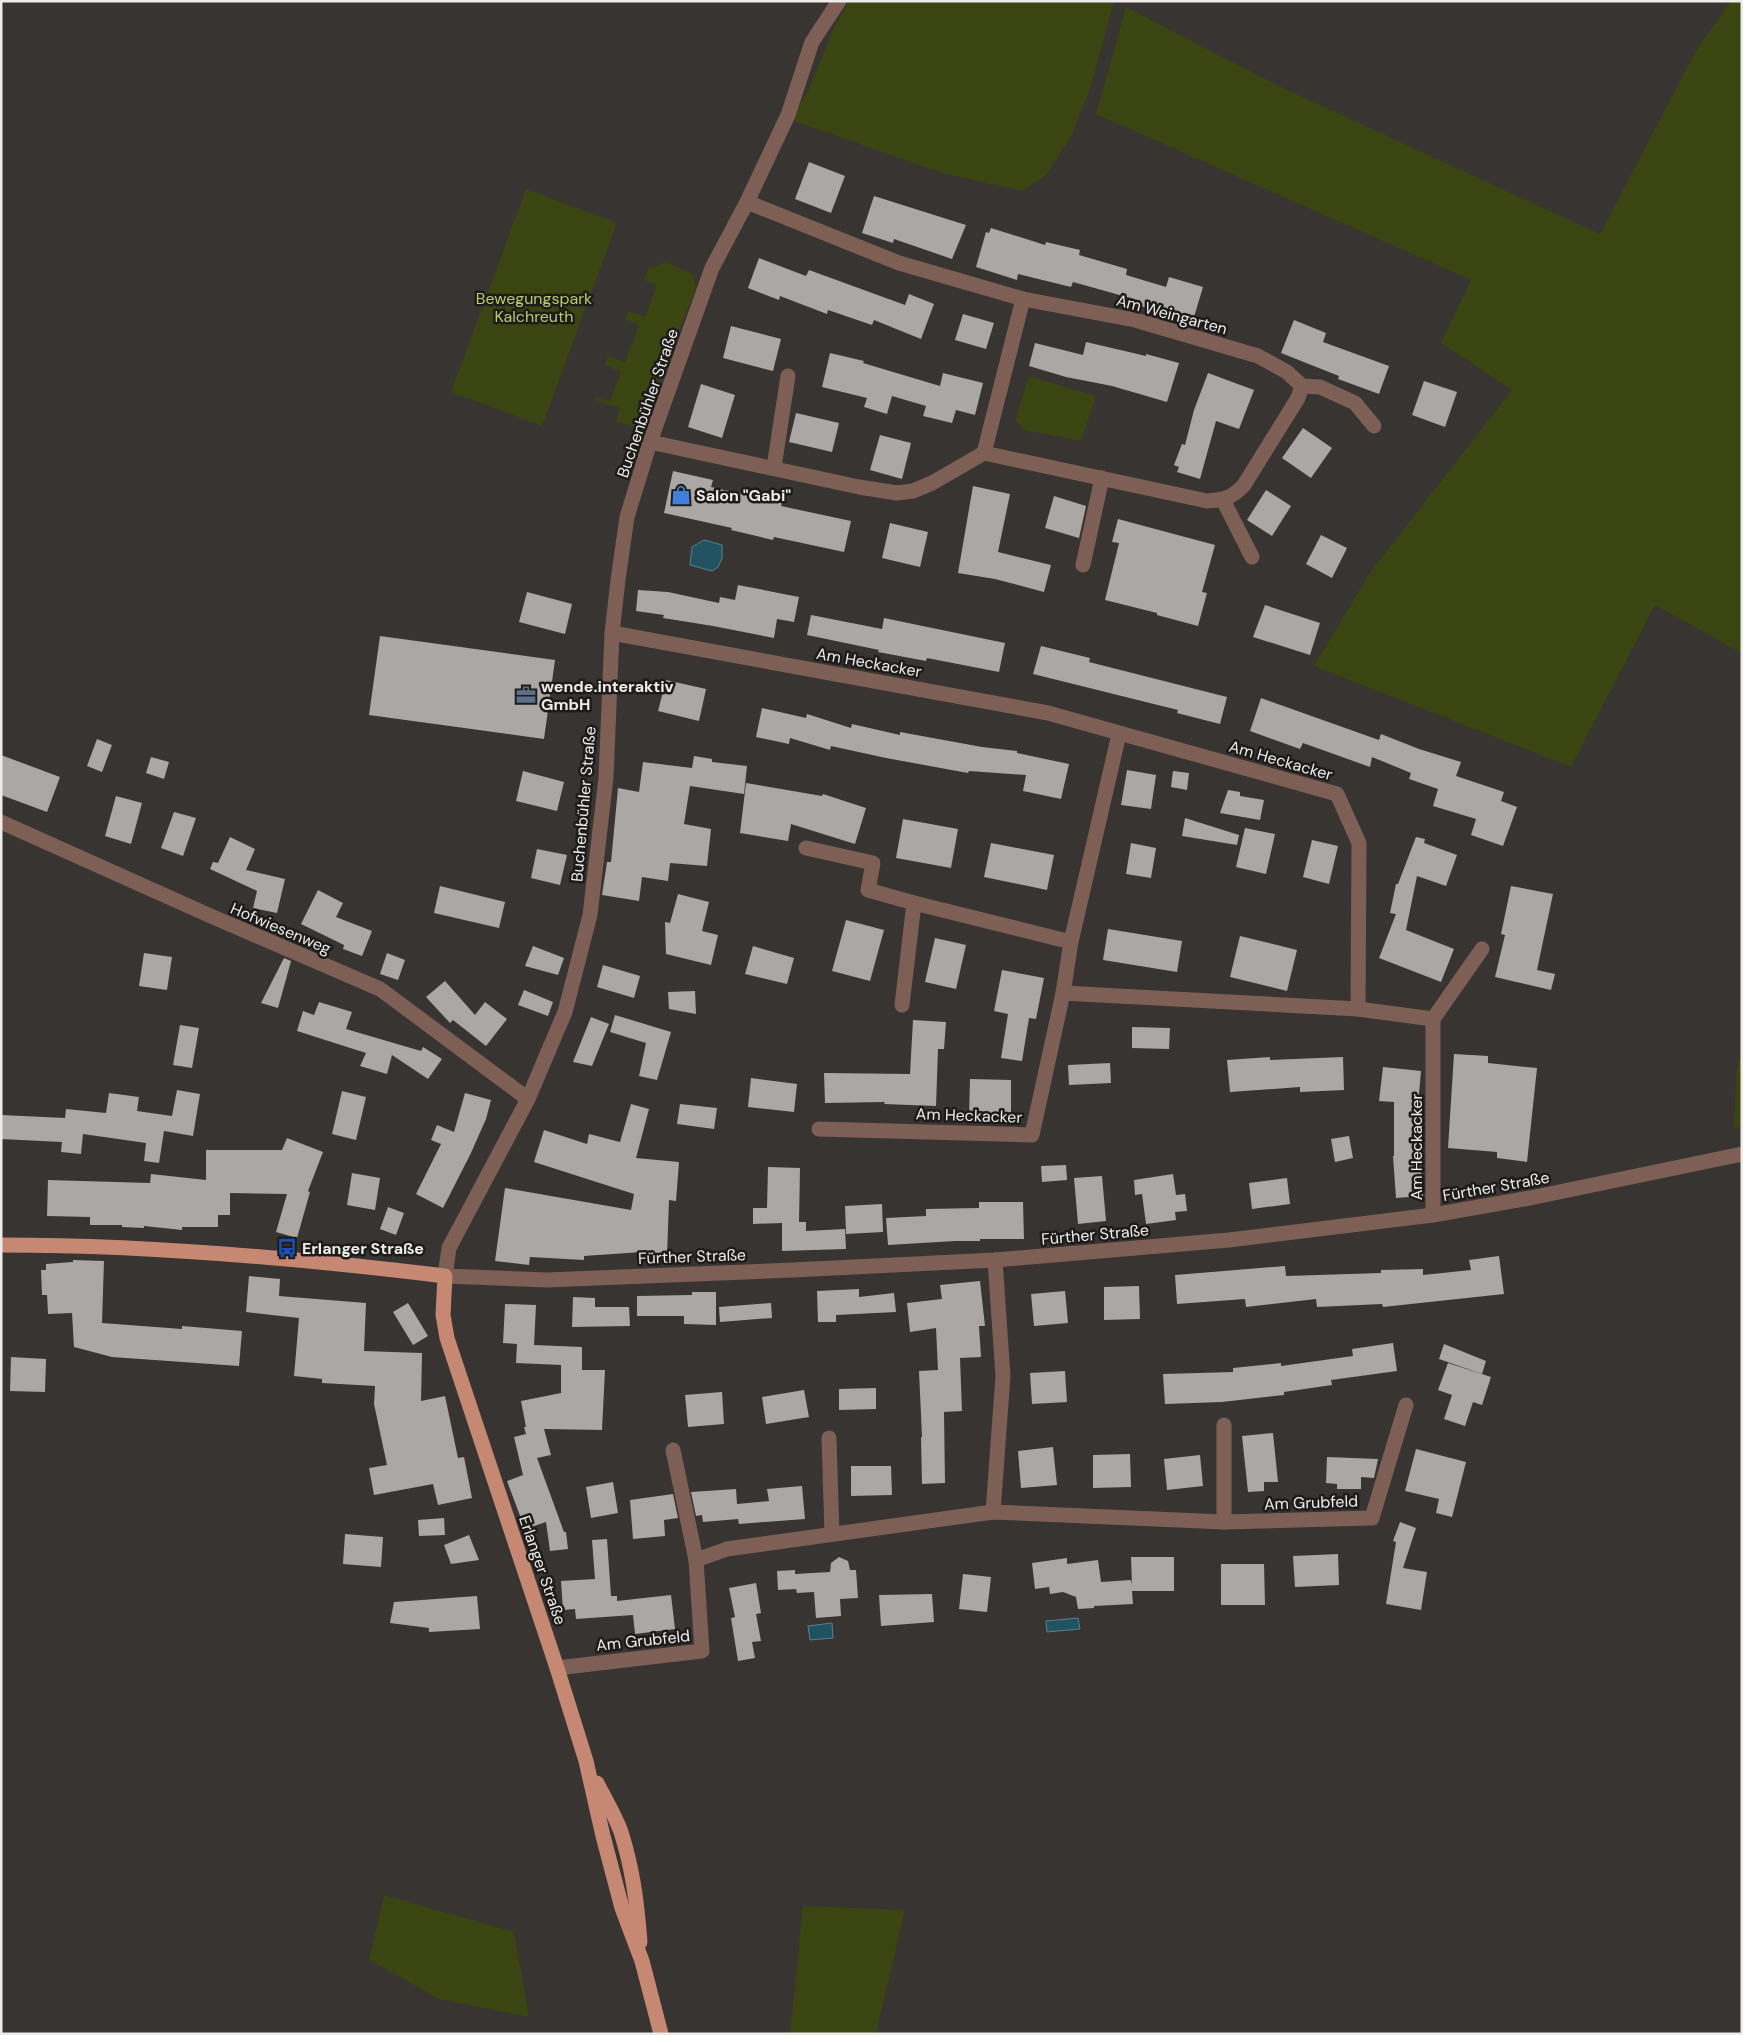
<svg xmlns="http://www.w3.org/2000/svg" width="1743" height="2035" font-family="'DM Sans',sans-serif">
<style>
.green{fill:#3a4511}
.water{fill:#205261;stroke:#5e808a}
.building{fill:#aba7a4}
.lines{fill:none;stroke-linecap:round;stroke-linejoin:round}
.minor{stroke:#7e5f55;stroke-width:15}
.major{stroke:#c68773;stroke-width:15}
.labels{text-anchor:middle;stroke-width:5;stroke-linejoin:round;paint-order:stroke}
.park-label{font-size:16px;fill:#b6cd6b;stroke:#1e1c1b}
.street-label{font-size:16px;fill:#eeecea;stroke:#1e1c1b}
.poi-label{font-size:16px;font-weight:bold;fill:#eeecea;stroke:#1e1c1b;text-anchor:start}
</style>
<rect width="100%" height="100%" fill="#373431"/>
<g class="green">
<polygon points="849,1 1114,1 1092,83 1072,135 1046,175 1022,191 942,173 791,120 809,89 833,30"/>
<polygon points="1731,1 1742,1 1742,653 1655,605 1571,767 1314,666 1369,574 1512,390 1441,343 1471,280 1096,114 1126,7 1279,86 1600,234 1695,52"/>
<polygon points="526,189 617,223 542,426 451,392"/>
<path d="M666,262L693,274L696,288L643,422C634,430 626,424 616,421L620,408L595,400V396L610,401L621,372L605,365L608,356L625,362L639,325L625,319L628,311L645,317L657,285L644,280L649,268Z"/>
<polygon points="1029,376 1096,396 1081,441 1024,430 1015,420"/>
<polygon points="1742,1045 1742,1127 1734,1128 1736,1075"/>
<polygon points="384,1895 514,1932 529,2017 439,1999 369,1960"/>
<polygon points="803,1906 905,1910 876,2034 790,2034"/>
</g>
<g class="water">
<polygon points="704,540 722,545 722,558 718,567 712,571 690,565 692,547"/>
<polygon points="1078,1618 1080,1629 1047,1632 1046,1621"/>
<polygon points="832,1623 833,1638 810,1640 808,1626"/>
</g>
<g class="building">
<polygon points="809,162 845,176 831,213 795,199"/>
<polygon points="874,196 966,225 952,259 894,239 893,243 862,233"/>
<polygon points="991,228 1045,245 1046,242 1080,250 1079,255 1127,269 1126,275 1166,287 1169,277 1203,287 1194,317 1160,307 1159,311 1140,306 1141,301 1073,282 1071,287 1018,274 1017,280 976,267 986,232 989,233"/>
<polygon points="759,258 806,276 809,270 905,305 909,294 934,304 921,339 874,320 872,325 828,310 827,314 780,296 779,300 748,288"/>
<polygon points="963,314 994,323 986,349 955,340"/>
<polygon points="1294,320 1326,333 1323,342 1389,366 1379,394 1338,379 1339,376 1281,353"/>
<polygon points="731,326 781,339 773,371 723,358"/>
<polygon points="1086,342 1146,356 1146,354 1179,363 1167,402 1112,386 1066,377 1029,366 1035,343 1083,355"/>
<polygon points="830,353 864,361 863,363 940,386 943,373 983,383 975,415 956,410 952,423 923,416 926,406 892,396 887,414 864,407 867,398 822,387"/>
<polygon points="1208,373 1254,390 1239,429 1216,421 1200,479 1177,472 1179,467 1174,465 1182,444 1185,445 1194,410"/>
<polygon points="1424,381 1457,392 1445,427 1412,415"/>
<polygon points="701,384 735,395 722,438 688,427"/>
<polygon points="796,413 839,423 832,452 789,442"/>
<polygon points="1303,428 1332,448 1311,478 1282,458"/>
<polygon points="880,435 911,443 902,479 870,470"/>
<polygon points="673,471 713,480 711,487 782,503 781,506 851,521 844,552 774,537 773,540 731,530 732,528 664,513"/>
<polygon points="973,486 1010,494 998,552 1051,565 1044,592 995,579 958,573"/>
<polygon points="1266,490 1291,506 1272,536 1247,520"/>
<polygon points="1054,496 1086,506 1079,538 1045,528"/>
<polygon points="1118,519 1215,545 1202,592 1207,593 1198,626 1157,615 1157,613 1105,600 1119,543 1112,542"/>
<polygon points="890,523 928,532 920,567 882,558"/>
<polygon points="1321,535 1347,548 1332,578 1306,564"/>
<polygon points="738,585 799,597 794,622 777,619 774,638 713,626 663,618 664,615 636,611 638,590 668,592 719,603 720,597 735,600"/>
<polygon points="527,592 572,604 565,634 519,622"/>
<polygon points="1265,605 1320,623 1310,655 1253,637"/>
<polygon points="811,615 882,629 884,618 1005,643 999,672 927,658 926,661 878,652 879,650 807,635"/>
<polygon points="380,636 555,660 544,739 369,715"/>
<polygon points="1041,646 1090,658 1089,662 1227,697 1220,724 1177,713 1178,710 1033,674"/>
<polygon points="666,680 706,689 699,721 658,711"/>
<polygon points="1261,698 1379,740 1381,734 1419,749 1461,762 1456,776 1504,792 1501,801 1517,807 1503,846 1471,835 1476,819 1433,806 1438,789 1409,779 1411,773 1372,757 1370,767 1303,743 1300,749 1250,731"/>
<polygon points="762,708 806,718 807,714 851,728 852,724 900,735 900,732 982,747 1017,751 1017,753 1069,764 1061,799 1023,791 1026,775 969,771 968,773 886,758 831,746 830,750 790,738 789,744 756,737"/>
<polygon points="97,739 112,745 102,772 87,766"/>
<polygon points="1,755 60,777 47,812 1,795"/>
<polygon points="694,756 712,759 712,762 747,766 744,794 690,786 684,824 711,829 707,866 670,863 668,881 642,877 639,901 602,895 607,862 611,862 618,788 639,792 643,762 692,768"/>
<polygon points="151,757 169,762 164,779 146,773"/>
<polygon points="1127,770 1156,775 1151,809 1121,805"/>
<polygon points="523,771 564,782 557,811 516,801"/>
<polygon points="1173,771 1189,773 1187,790 1171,787"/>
<polygon points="746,783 822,796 823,794 866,808 855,844 791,824 788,841 740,833"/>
<polygon points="1228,790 1240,792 1240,796 1264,800 1260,820 1220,813"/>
<polygon points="116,796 142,803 131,844 105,836"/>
<polygon points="174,812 196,818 183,856 161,848"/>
<polygon points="1185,818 1239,835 1237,845 1182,836"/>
<polygon points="903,819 958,829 951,868 896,858"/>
<polygon points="1245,828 1275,834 1266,874 1236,867"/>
<polygon points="230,837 255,849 246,870 285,879 277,913 253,908 257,891 210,869 213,862 218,863"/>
<polygon points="1416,837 1425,839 1424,843 1457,855 1446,886 1417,876 1406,930 1454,949 1441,982 1379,958 1396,914 1390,913 1396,884 1398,884"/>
<polygon points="1312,840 1338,846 1329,884 1303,877"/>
<polygon points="991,843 1054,855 1047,890 984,877"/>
<polygon points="1131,843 1156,848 1151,878 1126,874"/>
<polygon points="537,849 567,855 560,885 531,878"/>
<polygon points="440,886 505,902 499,928 434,913"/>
<polygon points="1511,886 1553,894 1537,970 1555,974 1551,990 1495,977 1505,935 1501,934"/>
<polygon points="318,890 343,903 336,917 372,931 362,956 343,949 344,945 301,924"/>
<polygon points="678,894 709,902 702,931 718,935 711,965 666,954 665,922 670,923"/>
<polygon points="846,920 884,930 870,981 832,971"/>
<polygon points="1108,929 1182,941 1177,972 1103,960"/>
<polygon points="1240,936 1297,950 1287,991 1230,977"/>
<polygon points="935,938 966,945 956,989 925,982"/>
<polygon points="533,946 564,958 558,975 525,966"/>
<polygon points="753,946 794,958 787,984 745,974"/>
<polygon points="144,953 172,957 167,990 139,986"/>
<polygon points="387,953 405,960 398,980 380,974"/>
<polygon points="284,958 291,961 278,1008 261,1003"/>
<polygon points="603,965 640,976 634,998 597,987"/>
<polygon points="1002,970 1044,978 1036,1019 1029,1018 1022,1061 1001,1058 1008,1014 994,1011"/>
<polygon points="445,981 475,1015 485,1002 507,1019 486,1046 453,1020 450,1023 426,997"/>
<polygon points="524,990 553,1002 548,1016 518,1005"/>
<polygon points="695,991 696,1014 669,1009 668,992"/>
<polygon points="319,1002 352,1012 346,1029 421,1051 423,1047 442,1059 428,1079 392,1055 387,1074 360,1066 366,1053 297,1031 303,1011 314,1015"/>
<polygon points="615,1015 671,1032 657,1080 639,1076 646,1043 610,1032"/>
<polygon points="591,1017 609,1024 592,1066 573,1062"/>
<polygon points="913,1020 946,1022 944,1049 938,1049 936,1106 884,1104 885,1102 825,1103 824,1073 910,1074"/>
<polygon points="180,1025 199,1028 192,1068 173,1065"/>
<polygon points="1132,1027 1170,1028 1169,1049 1132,1048"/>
<polygon points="1454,1054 1488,1056 1488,1063 1537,1068 1527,1162 1497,1158 1497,1152 1448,1148"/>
<polygon points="1270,1057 1270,1060 1343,1057 1344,1090 1300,1092 1300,1087 1230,1092 1227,1060"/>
<polygon points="1110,1063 1111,1083 1069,1085 1068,1065"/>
<polygon points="1383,1067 1421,1071 1418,1105 1414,1105 1414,1155 1420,1154 1423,1196 1396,1198 1393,1156 1394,1156 1394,1102 1379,1101"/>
<polygon points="751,1078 797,1084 794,1112 748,1107"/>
<polygon points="970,1079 1011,1080 1011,1116 969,1116"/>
<polygon points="177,1090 200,1094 193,1136 164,1131 159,1163 144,1161 146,1143 83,1134 81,1154 61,1152 62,1142 1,1139 1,1115 65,1118 66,1109 106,1113 109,1093 139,1097 137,1111 172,1116"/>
<polygon points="342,1091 366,1097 356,1140 332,1134"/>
<polygon points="465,1093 491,1100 486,1119 470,1155 443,1208 416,1194 441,1144 431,1140 437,1125 454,1132"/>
<polygon points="631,1104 649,1109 636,1158 679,1162 676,1201 669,1200 667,1257 642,1256 642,1252 584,1256 584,1260 530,1257 529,1265 495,1261 505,1188 631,1210 634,1194 534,1162 544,1130 587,1144 589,1134 620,1142"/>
<polygon points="680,1104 717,1108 714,1129 677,1124"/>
<polygon points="1349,1136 1353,1158 1335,1162 1331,1139"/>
<polygon points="287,1138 323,1152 308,1191 310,1192 297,1238 276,1232 287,1194 230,1193 230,1215 218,1215 218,1227 182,1227 182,1230 144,1226 144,1228 122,1227 122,1225 90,1225 90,1217 47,1216 48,1180 150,1183 151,1174 206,1180 206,1150 282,1150"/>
<polygon points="1066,1165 1067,1180 1042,1182 1041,1166"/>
<polygon points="768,1167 800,1168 799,1222 806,1222 806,1231 845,1229 846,1249 782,1251 782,1223 753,1224 753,1208 767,1208"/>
<polygon points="352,1173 380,1178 375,1210 347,1205"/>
<polygon points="1173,1174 1176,1195 1185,1194 1187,1211 1175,1212 1176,1220 1146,1224 1142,1194 1135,1195 1134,1180"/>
<polygon points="1102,1176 1106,1221 1078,1224 1074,1178"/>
<polygon points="1287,1178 1290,1204 1252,1209 1249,1183"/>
<polygon points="979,1202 1023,1202 1024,1239 980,1239 980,1241 955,1241 888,1245 886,1218 926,1216 926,1209 979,1208"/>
<polygon points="882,1204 883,1232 846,1234 845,1206"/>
<polygon points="388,1207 404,1213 396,1235 380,1229"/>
<polygon points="1499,1256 1504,1294 1383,1307 1382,1304 1317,1307 1316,1299 1246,1307 1245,1299 1177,1304 1175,1275 1285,1266 1286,1276 1381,1273 1381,1270 1423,1269 1423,1275 1471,1270 1469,1260"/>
<polygon points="73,1260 104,1261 102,1323 182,1329 182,1326 242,1331 239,1366 112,1357 74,1347 72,1313 48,1314 47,1295 42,1295 41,1270 46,1270 46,1264 73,1262"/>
<polygon points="249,1276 280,1279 279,1296 366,1303 364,1351 422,1353 421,1401 445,1396 458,1458 464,1457 472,1498 438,1505 433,1484 374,1495 369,1468 387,1465 374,1404 375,1386 322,1383 322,1379 294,1376 299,1318 246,1312"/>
<polygon points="980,1281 985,1326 979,1326 981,1357 960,1358 962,1411 944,1412 945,1483 922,1484 921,1437 922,1437 919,1371 938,1370 936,1328 910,1332 907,1303 942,1299 940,1285"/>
<polygon points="1139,1286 1140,1319 1104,1320 1104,1287"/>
<polygon points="859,1289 859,1297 894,1293 896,1312 836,1315 836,1322 818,1322 817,1291"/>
<polygon points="1065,1291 1068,1323 1034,1326 1031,1294"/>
<polygon points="692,1292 716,1292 716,1325 684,1324 684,1316 637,1316 637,1296 692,1295"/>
<polygon points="573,1297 595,1298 595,1307 629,1307 630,1326 572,1327"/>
<polygon points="408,1303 428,1336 413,1345 393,1312"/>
<polygon points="771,1303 772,1318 720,1322 719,1307"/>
<polygon points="505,1304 536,1305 534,1345 582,1347 582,1370 605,1370 602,1430 544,1429 551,1455 537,1458 564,1532 566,1532 568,1549 550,1551 546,1522 525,1529 507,1481 523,1475 514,1437 526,1434 524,1427 526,1427 521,1401 561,1393 561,1365 516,1363 517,1344 503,1343"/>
<polygon points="1393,1343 1397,1371 1331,1380 1332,1385 1284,1392 1284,1395 1222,1402 1165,1404 1163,1374 1233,1372 1233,1368 1281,1363 1281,1366 1353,1356 1352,1349"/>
<polygon points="1444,1344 1486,1361 1482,1374 1439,1359"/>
<polygon points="11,1357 46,1359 45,1392 10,1391"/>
<polygon points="1448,1363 1491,1377 1482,1405 1473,1402 1465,1426 1444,1419 1452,1395 1438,1390"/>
<polygon points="1065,1371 1067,1402 1032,1404 1030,1373"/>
<polygon points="876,1388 876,1409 839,1410 839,1389"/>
<polygon points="804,1390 809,1417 766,1424 762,1397"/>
<polygon points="722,1392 724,1424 688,1427 685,1395"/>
<polygon points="1273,1433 1278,1482 1264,1482 1264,1491 1248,1492 1242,1436"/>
<polygon points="1053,1447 1057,1485 1021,1488 1018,1451"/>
<polygon points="1416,1449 1466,1462 1452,1517 1436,1513 1439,1499 1405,1491"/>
<polygon points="1130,1454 1131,1487 1093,1488 1093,1455"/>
<polygon points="1200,1455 1203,1486 1167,1490 1164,1459"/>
<polygon points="1327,1457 1378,1459 1374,1478 1361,1477 1361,1489 1337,1489 1337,1484 1326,1483"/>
<polygon points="851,1466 891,1466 892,1495 851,1496"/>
<polygon points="613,1482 618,1513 591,1518 586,1487"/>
<polygon points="802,1486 805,1519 739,1524 738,1519 703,1522 702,1515 696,1516 691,1492 736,1489 737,1504 769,1501 767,1489"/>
<polygon points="673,1494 678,1518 664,1520 665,1536 633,1539 630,1500"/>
<polygon points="444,1518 445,1535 419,1536 418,1520"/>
<polygon points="1400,1522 1416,1528 1403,1568 1427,1572 1421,1610 1386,1604 1396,1542 1393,1541"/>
<polygon points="345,1534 383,1537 381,1567 343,1564"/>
<polygon points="469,1535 479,1560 451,1564 444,1545"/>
<polygon points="607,1539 611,1596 617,1596 617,1601 671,1595 675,1629 635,1634 633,1615 576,1619 575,1609 563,1610 561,1581 595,1579 592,1540"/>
<polygon points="1338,1554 1339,1585 1295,1587 1293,1556"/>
<polygon points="839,1557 848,1561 850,1570 856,1570 858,1598 840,1599 841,1616 816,1618 814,1592 797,1593 796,1589 778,1590 777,1571 795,1570 795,1574 830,1572 831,1563"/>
<polygon points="1131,1557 1174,1557 1174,1591 1132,1591 1133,1604 1094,1606 1094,1608 1078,1609 1076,1597 1063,1592 1050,1594 1049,1587 1035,1589 1032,1563 1067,1558 1067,1564 1098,1560 1101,1582 1131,1580 1132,1585"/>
<polygon points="1221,1564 1264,1564 1265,1605 1221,1605"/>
<polygon points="963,1574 991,1577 987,1612 959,1609"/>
<polygon points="756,1583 761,1613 756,1614 761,1641 752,1642 755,1658 738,1661 731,1618 735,1617 729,1588"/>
<polygon points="932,1594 934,1622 881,1626 879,1595"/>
<polygon points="477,1596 480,1629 429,1632 429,1628 390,1623 394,1602"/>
</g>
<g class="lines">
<g class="minor">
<polyline points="839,1 812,42 788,115 747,202 712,268 650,442 627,517 618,580 612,633 606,778 590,915 565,1012 528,1099 449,1248 445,1276 547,1280 793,1270 995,1260 1229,1240 1433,1215 1530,1198 1742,1154"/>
<polyline points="747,202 899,263 1023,299 1135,320 1258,356 1287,372 1302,386 1320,387 1355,403 1374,426"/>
<path d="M650,442L859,487L897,493L913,491L932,483L984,453L1207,501C1224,500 1232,498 1244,485L1298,398L1302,386"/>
<polyline points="984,453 1023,299"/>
<polyline points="774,467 788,376"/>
<polyline points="1223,500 1252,557"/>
<polyline points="1083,565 1102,478"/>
<polyline points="612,633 1048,713 1337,794 1359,843 1358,1009"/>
<polyline points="1,822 213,917 380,989 528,1099"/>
<polyline points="806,848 873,863 868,890 914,903"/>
<polyline points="1063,993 1358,1009 1433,1019 1433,1215"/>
<polyline points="902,1005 914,903 1071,942"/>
<polyline points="1433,1019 1482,949"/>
<polyline points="819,1129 1032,1135 1063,993 1071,942 1119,734"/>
<polyline points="829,1438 832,1534"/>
<polyline points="673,1450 696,1560"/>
<polyline points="993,1512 1003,1376 995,1260"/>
<polyline points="1224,1522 1224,1425"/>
<polyline points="557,1668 702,1651 696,1560 727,1549 993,1512 1224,1522 1372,1518 1406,1405"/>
</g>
<g class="major">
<path d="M1,1245C149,1245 298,1258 445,1276L443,1315L447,1338L557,1668L586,1761L603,1836L622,1908L642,1961L661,2034"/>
<path d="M597,1783C605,1799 615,1815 621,1832C633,1870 637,1903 640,1942"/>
</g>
</g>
<defs>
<symbol id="shop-bare" viewBox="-9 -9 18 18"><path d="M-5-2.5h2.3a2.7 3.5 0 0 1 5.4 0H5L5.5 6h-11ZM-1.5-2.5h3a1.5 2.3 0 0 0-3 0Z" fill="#3f7fe0" stroke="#1e1c1b" stroke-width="2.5" paint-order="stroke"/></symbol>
<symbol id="office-bare" viewBox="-9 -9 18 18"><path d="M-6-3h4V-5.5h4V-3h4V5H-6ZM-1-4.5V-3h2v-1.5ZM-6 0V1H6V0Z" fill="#5c6f8a" stroke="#1e1c1b" stroke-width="2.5" paint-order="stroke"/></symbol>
<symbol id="bus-bare" viewBox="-9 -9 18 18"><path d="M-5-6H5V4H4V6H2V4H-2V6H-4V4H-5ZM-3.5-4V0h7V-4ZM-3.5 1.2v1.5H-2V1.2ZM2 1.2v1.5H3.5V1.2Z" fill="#1a4fb4" stroke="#1e1c1b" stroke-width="2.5" paint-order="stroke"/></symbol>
</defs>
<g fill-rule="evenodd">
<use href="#shop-bare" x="667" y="481" width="28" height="28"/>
<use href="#office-bare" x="512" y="681" width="28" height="28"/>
<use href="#bus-bare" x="273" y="1234" width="28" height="28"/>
</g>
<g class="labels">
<g class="park-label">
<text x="534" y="304">Bewegungspark<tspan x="534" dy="18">Kalchreuth</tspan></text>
</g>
<g class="street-label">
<text transform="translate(1172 314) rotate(15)" y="6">Am Weingarten</text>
<text transform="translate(647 403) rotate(-71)" y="6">Buchenbühler Straße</text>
<text transform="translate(869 662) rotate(10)" y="6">Am Heckacker</text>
<text transform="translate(1281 760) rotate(16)" y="6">Am Heckacker</text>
<text transform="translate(583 804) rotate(-85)" y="6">Buchenbühler Straße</text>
<text transform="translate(281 928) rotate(23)" y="6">Hofwiesenweg</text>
<text transform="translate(969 1115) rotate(2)" y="6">Am Heckacker</text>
<text transform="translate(1416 1147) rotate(-90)" y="6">Am Heckacker</text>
<text transform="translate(1496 1186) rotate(-10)" y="6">Fürther Straße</text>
<text transform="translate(1095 1234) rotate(-5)" y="6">Fürther Straße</text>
<text transform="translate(692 1256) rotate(-2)" y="6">Fürther Straße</text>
<text transform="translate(1311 1502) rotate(-2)" y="6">Am Grubfeld</text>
<text transform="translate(543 1570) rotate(71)" y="6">Erlanger Straße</text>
<text transform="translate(643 1640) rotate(-6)" y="6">Am Grubfeld</text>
</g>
<g class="poi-label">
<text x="696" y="501">Salon "Gabi"</text>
<text x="541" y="692">wende.interaktiv<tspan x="541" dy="18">GmbH</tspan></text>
<text x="302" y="1254">Erlanger Straße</text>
</g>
</g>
<rect width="1743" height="2035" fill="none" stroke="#eeecea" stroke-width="5"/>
</svg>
